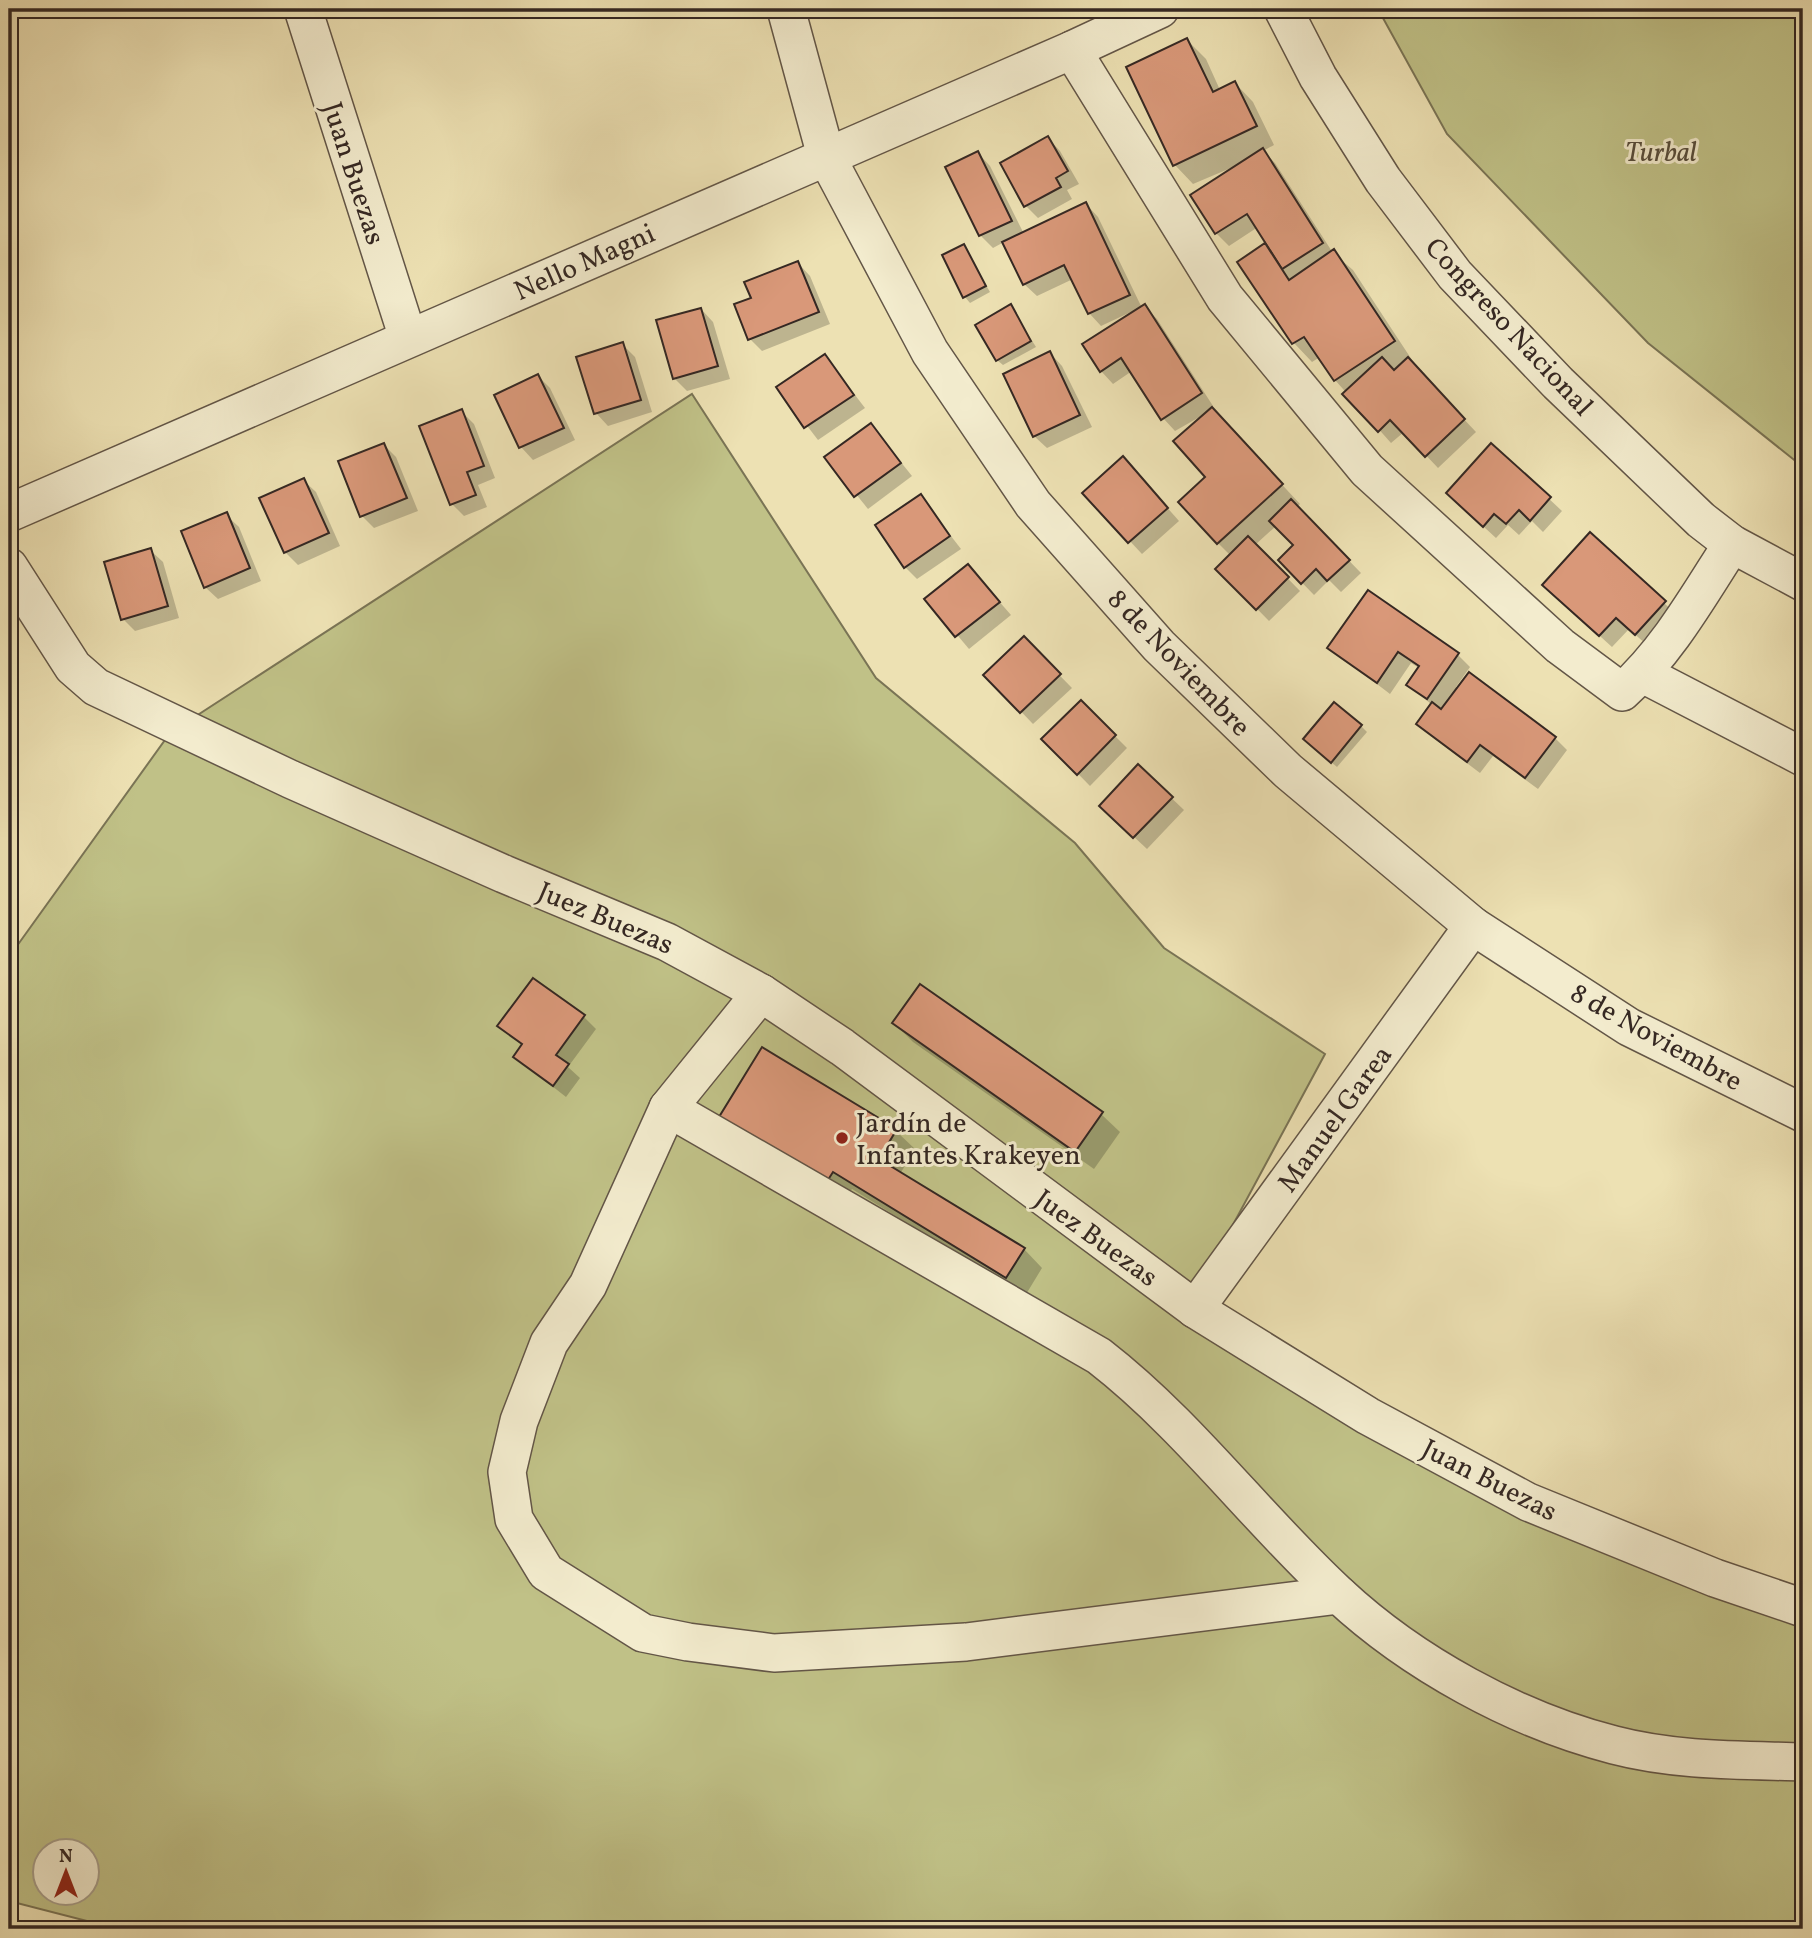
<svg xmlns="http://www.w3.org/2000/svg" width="1812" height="1938" font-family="Vollkorn,serif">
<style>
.green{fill:#c0c187;stroke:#7a7455;stroke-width:2;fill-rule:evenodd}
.shadow{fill:#0003}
.building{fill:#d99879;stroke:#352823;stroke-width:2}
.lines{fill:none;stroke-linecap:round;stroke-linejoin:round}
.minor-casing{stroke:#635647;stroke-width:40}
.minor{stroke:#f3ecce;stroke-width:37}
.poi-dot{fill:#8f2418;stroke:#f3ecce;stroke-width:2.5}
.labels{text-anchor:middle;stroke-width:6;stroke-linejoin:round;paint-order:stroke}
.park-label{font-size:28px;font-style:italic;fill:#584e3c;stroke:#f3ecce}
.street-label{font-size:28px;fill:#352823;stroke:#f3ecce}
.poi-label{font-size:28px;fill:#352823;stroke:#f3ecce;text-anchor:start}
</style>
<rect width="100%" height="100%" fill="#ede1b3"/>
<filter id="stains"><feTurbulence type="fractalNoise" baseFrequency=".00286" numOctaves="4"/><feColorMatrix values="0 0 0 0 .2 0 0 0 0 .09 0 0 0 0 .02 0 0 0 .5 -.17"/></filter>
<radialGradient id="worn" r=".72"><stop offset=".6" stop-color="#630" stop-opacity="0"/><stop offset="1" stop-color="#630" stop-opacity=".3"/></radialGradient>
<g class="green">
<polygon points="1378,9 1803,9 1803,467 1648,343 1447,134"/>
<path d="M692,394L876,678L1075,843L1164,948L1325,1054L1187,1310L1525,1507L1803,1611V1929H118L9,1901V957L170,733ZM46,1850H88V1892H46Z"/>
</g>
<g class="shadow">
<polygon points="1187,40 1206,59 1220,90 1235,83 1253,102 1274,145 1263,151 1275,163 1333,253 1353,270 1412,360 1410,362 1476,432 1438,468 1404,432 1391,443 1335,380 1320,357 1312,362 1294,343 1240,262 1264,246 1274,255 1258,227 1229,246 1216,233 1192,196 1245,162 1193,184 1175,165"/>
<polygon points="1048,138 1060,151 1079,184 1067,190 1072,199 1038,218 1026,206 1002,163"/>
<polygon points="978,153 990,166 1024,234 1086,204 1098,217 1142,308 1144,306 1157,319 1213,406 1211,408 1300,504 1297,507 1361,573 1341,592 1329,580 1314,595 1280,560 1295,545 1276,526 1255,545 1300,591 1269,621 1218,569 1231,556 1218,543 1208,477 1210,411 1175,431 1163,418 1132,371 1113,384 1101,371 1084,345 1133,311 1101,326 1089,313 1073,279 1037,296 1024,284 1004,242 993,248 980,235"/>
<polygon points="963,246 990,292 970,303 965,297"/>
<polygon points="798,263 810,276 830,324 762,351 750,339 753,299"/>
<polygon points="1010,306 1036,347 1003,365 997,360"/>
<polygon points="701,309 713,322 730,379 687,391 674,378"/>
<polygon points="622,344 635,357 652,412 608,426 596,413"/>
<polygon points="1050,353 1062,366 1092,427 1047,448 1034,436"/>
<polygon points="825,356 865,408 818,440 778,388"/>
<polygon points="538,376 550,388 575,440 533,460 521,447"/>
<polygon points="461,411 474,424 495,478 478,485 487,507 464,516 452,504"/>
<polygon points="871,425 912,476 868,509 827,458"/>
<polygon points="384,445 396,457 418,511 374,528 362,516"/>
<polygon points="1492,445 1562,511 1543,532 1532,521 1519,535 1508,525 1496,538 1460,505"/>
<polygon points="1135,471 1179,521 1142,554 1085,493"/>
<polygon points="303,480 316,492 340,546 298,565 285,552"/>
<polygon points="920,496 961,549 917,579 905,567"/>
<polygon points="226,515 239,527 261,581 218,599 205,587"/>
<polygon points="1590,535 1677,615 1648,646 1629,629 1612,647 1557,597"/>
<polygon points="150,550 163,562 179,618 135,631 123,619"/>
<polygon points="968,566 1011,615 969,649 927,599"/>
<polygon points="1368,592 1458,655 1470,667 1456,687 1555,738 1567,750 1538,789 1493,756 1480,773 1431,736 1418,723 1432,705 1408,684 1419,668 1411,663 1390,694 1330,648"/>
<polygon points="1024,639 1072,688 1033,724 986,675"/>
<polygon points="1081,702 1127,748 1090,786 1044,739"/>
<polygon points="1361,726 1367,732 1337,767 1311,745"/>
<polygon points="1138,766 1184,810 1147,849 1101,806"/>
<polygon points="584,1017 596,1029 568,1067 580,1078 566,1097 515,1057 523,1046 500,1025"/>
<polygon points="894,1023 1101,1114 1120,1132 1094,1169 913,1042"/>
<polygon points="763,1049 896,1131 915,1149 900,1174 1024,1249 1042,1268 1025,1296 852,1189 845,1200 740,1136"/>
</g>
<g class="building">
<polygon points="1187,38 1213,92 1235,81 1257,126 1173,166 1126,67"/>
<polygon points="1048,136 1068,171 1056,178 1061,187 1024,207 1000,163"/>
<polygon points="1263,148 1323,243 1282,269 1247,214 1215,234 1190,195"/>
<polygon points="978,151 1012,221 979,236 945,167"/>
<polygon points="1086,202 1130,295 1088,314 1064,265 1023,285 1002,242"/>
<polygon points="1265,243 1289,280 1334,249 1395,341 1334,381 1304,337 1292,344 1237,262"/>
<polygon points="964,244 986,286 963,298 942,255"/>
<polygon points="798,261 819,312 748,340 734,304 751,298 744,282"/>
<polygon points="1011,304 1031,341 996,361 975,325"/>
<polygon points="1145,304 1202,393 1161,420 1121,358 1100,372 1082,344"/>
<polygon points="701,308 718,366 673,379 656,320"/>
<polygon points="623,342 641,400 594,414 576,357"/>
<polygon points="1050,351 1080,415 1033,437 1003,374"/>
<polygon points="825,354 854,395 804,428 776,387"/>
<polygon points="1382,357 1394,370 1408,357 1465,419 1425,457 1390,420 1378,432 1342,394"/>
<polygon points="538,374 564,428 519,448 494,395"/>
<polygon points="1212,407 1283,484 1217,544 1178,502 1205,477 1173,441"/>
<polygon points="462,409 484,466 467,472 476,495 450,505 419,426"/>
<polygon points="871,423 901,463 854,497 824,457"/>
<polygon points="384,443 407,498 360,517 338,461"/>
<polygon points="1491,443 1551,497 1530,521 1519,510 1506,524 1494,514 1483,527 1446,493"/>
<polygon points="1123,456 1168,508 1128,543 1082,493"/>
<polygon points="304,478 329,533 284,553 259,498"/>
<polygon points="921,494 950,536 904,568 875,525"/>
<polygon points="1291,499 1350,560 1327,581 1316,569 1301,584 1278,560 1293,545 1269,521"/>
<polygon points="227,512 250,568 204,588 181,531"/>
<polygon points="1590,532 1666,601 1635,635 1616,618 1599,636 1542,585"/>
<polygon points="1248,536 1289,577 1256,610 1215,569"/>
<polygon points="151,548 168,606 121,620 104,562"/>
<polygon points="968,564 1000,602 955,637 924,599"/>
<polygon points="1368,590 1459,653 1427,699 1406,685 1419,666 1398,652 1377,683 1327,648"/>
<polygon points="1024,636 1061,674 1020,713 983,675"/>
<polygon points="1469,672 1556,737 1525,778 1480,745 1467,762 1416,724 1432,702 1441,709"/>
<polygon points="1081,700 1116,735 1077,775 1041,739"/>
<polygon points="1334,702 1362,725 1331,763 1303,739"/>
<polygon points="1138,764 1173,797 1133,838 1099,806"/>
<polygon points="533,978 585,1015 556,1055 569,1064 553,1086 513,1057 522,1044 497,1026"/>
<polygon points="920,984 1103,1112 1075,1152 892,1023"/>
<polygon points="762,1047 897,1129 879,1159 1025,1248 1006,1278 833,1172 826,1183 719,1117"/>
</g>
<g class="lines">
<defs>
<g id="minor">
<polyline points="303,9 408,338"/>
<polyline points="786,9 826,156 930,352 1033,504 1159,646 1288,771 1473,926 1629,1027 1803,1113"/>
<polyline points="1283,9 1318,77 1383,180 1455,275 1558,383 1701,520 1732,544 1803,582"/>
<path d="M1072,50L1225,298L1367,470L1560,646L1622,692C1668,651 1699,595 1732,544"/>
<polyline points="9,513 1072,50 1160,9"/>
<polyline points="9,567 73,667 96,687 290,779 504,874 667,942 761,993 842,1047 1195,1309 1368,1416 1528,1502 1715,1578 1803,1608"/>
<polyline points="1643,674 1803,757"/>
<polyline points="761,993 668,1108 588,1285 549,1343 519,1421 507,1472 514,1519 546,1572 643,1633 688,1642 774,1653 966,1642 1339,1595"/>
<path d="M668,1108L1099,1356C1188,1425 1256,1518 1338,1594C1412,1663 1516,1720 1614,1745C1675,1761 1740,1760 1803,1762"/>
<polyline points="1195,1309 1473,926"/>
</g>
</defs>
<use href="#minor" class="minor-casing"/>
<use href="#minor" class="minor"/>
</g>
<circle class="poi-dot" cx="842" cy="1138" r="7"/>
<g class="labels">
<g class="park-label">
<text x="1661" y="161">Turbal</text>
</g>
<g class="street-label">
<text transform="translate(355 173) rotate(72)" y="10">Juan Buezas</text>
<text transform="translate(584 261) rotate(-24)" y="10">Nello Magni</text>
<text transform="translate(1510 326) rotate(47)" y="10">Congreso Nacional</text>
<text transform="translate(1180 662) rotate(46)" y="10">8 de Noviembre</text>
<text transform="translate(606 917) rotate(23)" y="10">Juez Buezas</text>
<text transform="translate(1657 1036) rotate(29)" y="10">8 de Noviembre</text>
<text transform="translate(1334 1118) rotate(-54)" y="10">Manuel Garea</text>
<text transform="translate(1097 1237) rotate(36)" y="10">Juez Buezas</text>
<text transform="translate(1490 1479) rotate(27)" y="10">Juan Buezas</text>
</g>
<g class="poi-label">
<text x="856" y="1132">Jardín de<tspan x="856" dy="32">Infantes Krakeyen</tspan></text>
</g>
</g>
<rect width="1812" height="1938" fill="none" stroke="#ede1b3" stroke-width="35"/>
<rect x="10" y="10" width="1791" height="1917" fill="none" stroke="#352823" stroke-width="3.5"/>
<rect x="18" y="18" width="1777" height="1903" fill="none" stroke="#352823" stroke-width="2"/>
<g transform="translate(66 1872)"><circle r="33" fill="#f3ecce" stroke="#a79e8a" stroke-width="2"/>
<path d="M0-5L12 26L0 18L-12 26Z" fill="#8f2418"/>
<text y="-10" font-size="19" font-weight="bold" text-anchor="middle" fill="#352823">N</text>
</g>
<rect width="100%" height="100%" filter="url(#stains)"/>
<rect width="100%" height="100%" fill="url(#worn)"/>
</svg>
